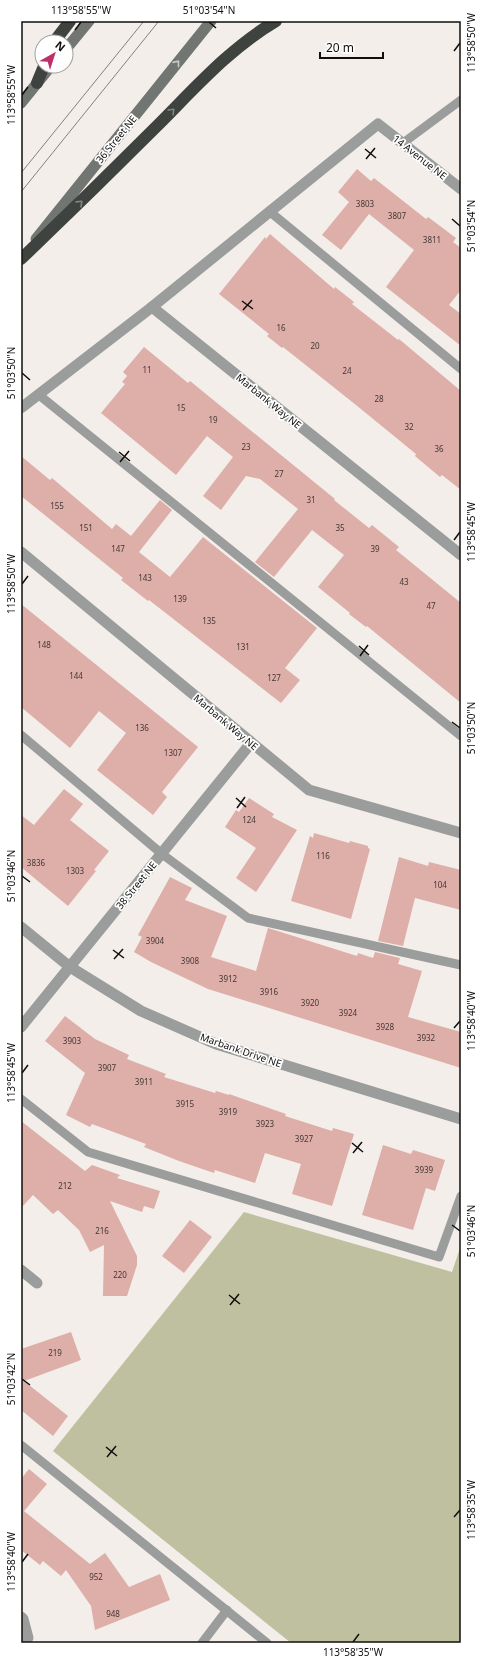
<svg xmlns="http://www.w3.org/2000/svg" width="482" height="1664" font-family="'Noto Sans',sans-serif">
<style>
.green{fill:#bec0a0}
.building{fill:#deaea9}
.lines{fill:none;stroke-linecap:round;stroke-linejoin:round}
.service{stroke:#9a9d9b;stroke-width:9}
.minor{stroke:#9a9d9b;stroke-width:11}
.tertiary{stroke:#9a9d9b;stroke-width:11}
.secondary{stroke:#727673;stroke-width:11}
.motorway{stroke:#3e433f;stroke-width:12}
.tram{stroke:#84817d;stroke-width:1}
.oneway{stroke:#c7c8c7}
.oneway2{stroke:#828582}
.ticks{fill:none;stroke:#100f0d;stroke-width:1.5}
.labels{text-anchor:middle;stroke-width:3.5;stroke-linejoin:round;paint-order:stroke}
.number-label{font-size:8px;fill:#443734}
.street-label{font-size:10px;fill:#100f0d;stroke:#fff}
.neatline{fill:none;stroke:#100f0d;stroke-width:1.5}
.ticks-label{font-size:10px;text-anchor:middle;fill:#100f0d}
</style>
<rect width="100%" height="100%" fill="#f3eee9"/>
<polygon class="green" points="244,1212 452,1272 461,1245 461,1643 291,1643 53,1451"/>
<g class="building">
<polygon points="357,169 371,181 374,178 426,219 428,217 456,238 453,242 461,248 461,290 449,305 461,314 461,346 386,287 414,250 369,214 341,250 322,235 349,202 338,192"/>
<polygon points="270,234 334,289 335,287 354,302 352,304 398,340 399,339 461,391 461,490 442,475 440,477 415,456 416,454 356,405 283,347 282,348 267,336 269,334 219,294 265,237 266,239"/>
<polygon points="144,347 188,383 190,381 335,499 334,500 369,528 372,525 399,547 396,550 461,603 461,703 367,626 366,627 349,614 350,613 318,587 344,555 312,530 274,577 255,562 298,509 288,501 260,479 246,476 221,510 203,496 233,457 207,436 176,475 101,413 125,384 122,382 127,376 123,372"/>
<polygon points="21,456 50,480 52,478 112,529 116,524 131,536 160,500 172,510 139,552 170,577 203,537 317,628 285,668 300,680 281,703 149,600 148,601 121,580 123,578 21,496"/>
<polygon points="21,604 198,747 162,792 167,797 153,815 97,770 126,733 99,711 70,748 21,707"/>
<polygon points="64,789 83,804 70,820 109,851 94,870 96,871 68,906 21,867 21,815 34,825"/>
<polygon points="249,798 274,814 272,817 297,830 256,892 236,878 256,848 225,827 236,810 239,812"/>
<polygon points="314,833 349,843 350,841 368,846 368,848 370,849 351,919 291,901 310,836 313,838"/>
<polygon points="399,857 428,866 429,862 461,870 461,910 415,898 403,946 378,941"/>
<polygon points="170,877 192,888 185,900 227,916 211,957 256,971 268,928 357,956 358,953 373,958 375,952 400,958 398,964 422,971 408,1017 461,1032 461,1068 208,989 151,962 134,952 142,937 138,935"/>
<polygon points="65,1016 95,1039 129,1055 127,1059 166,1074 164,1077 215,1093 216,1091 229,1095 229,1094 286,1114 285,1116 332,1131 333,1128 354,1134 332,1206 292,1194 301,1164 265,1153 255,1183 215,1170 214,1173 179,1161 144,1147 146,1144 92,1124 90,1127 66,1115 85,1073 45,1041"/>
<polygon points="21,1121 85,1171 92,1165 120,1175 117,1178 160,1191 154,1209 144,1206 142,1212 110,1201 137,1256 137,1265 127,1296 103,1296 104,1245 90,1252 79,1230 58,1210 53,1214 33,1195 21,1208"/>
<polygon points="383,1145 411,1154 413,1150 445,1160 435,1191 426,1188 413,1230 362,1215"/>
<polygon points="190,1220 212,1237 184,1273 162,1256"/>
<polygon points="71,1332 81,1360 24,1381 68,1416 53,1436 21,1410 21,1349"/>
<polygon points="29,1469 47,1484 24,1511 90,1564 105,1553 129,1587 160,1574 170,1600 95,1630 91,1606 66,1570 61,1576 43,1561 40,1565 21,1550 21,1479"/>
</g>
<g class="lines">
<g class="service">
<polyline points="403,143 461,100"/>
<polyline points="269,211 461,369"/>
<polyline points="39,395 461,736"/>
<polyline points="21,735 162,854 248,918 461,965"/>
<polyline points="21,1099 88,1152 439,1257 461,1196"/>
<polyline points="21,1445 267,1643"/>
<polyline points="202,1643 227,1610"/>
</g>
<g class="minor">
<polyline points="152,307 461,555"/>
<polyline points="21,408 152,307 378,124 461,189"/>
<polyline points="21,552 309,790 461,833"/>
<polyline points="21,1027 251,743"/>
<polyline points="21,1270 37,1283"/>
<polyline points="21,1617 23,1619 28,1638 24,1643"/>
</g>
<polyline class="tertiary" points="21,927 70,967 141,1011 216,1044 461,1119"/>
<g class="secondary">
<polyline points="66,49 89,21"/>
<polyline points="21,103 51,66"/>
<polyline points="36,239 211,21"/>
</g>
<g class="motorway">
<polyline points="54,42 70,21"/>
<polyline points="37,83 44,66"/>
<path d="M21,259C67,215 113,170 158,125C195,88 230,48 276,21"/>
</g>
<g class="tram">
<polyline points="21,173 144,21"/>
<polyline points="21,192 159,21"/>
</g>
</g>
<defs><path id="oneway-chevron" d="M-2-3.5L2.5 0L-2 3.5" fill="none" stroke-width="1.6" stroke-linecap="round" stroke-linejoin="round"/></defs>
<use class="oneway" href="#oneway-chevron" transform="translate(177 63) rotate(-51)"/>
<g class="oneway2">
<use href="#oneway-chevron" transform="translate(172 111) rotate(-45)"/>
<use href="#oneway-chevron" transform="translate(80 203) rotate(-44)"/>
</g>
<path class="ticks" d="M209,22L216,28M75,30L81,22M454,51L460,43M22,95L28,87M365,149L376,158M366,159L375,148M452,219L460,226M242,301L253,309M243,310L252,300M22,373L30,380M119,452L130,461M120,462L129,451M454,540L460,532M22,584L28,576M359,646L369,655M360,656L368,645M452,722L460,728M236,798L246,807M237,808L245,797M22,876L30,882M113,950L124,958M114,959L123,949M454,1028L460,1021M22,1073L28,1065M352,1143L363,1152M353,1153L362,1142M452,1225L460,1231M229,1295L240,1304M230,1305L239,1294M22,1379L30,1385M106,1447L117,1456M107,1457L116,1446M454,1517L460,1510M22,1562L28,1554M353,1642L359,1634"/>
<g class="labels">
<g class="number-label">
<text x="365" y="207">3803</text>
<text x="397" y="219">3807</text>
<text x="432" y="243">3811</text>
<text x="281" y="331">16</text>
<text x="315" y="349">20</text>
<text x="147" y="373">11</text>
<text x="347" y="374">24</text>
<text x="379" y="402">28</text>
<text x="181" y="411">15</text>
<text x="213" y="423">19</text>
<text x="409" y="430">32</text>
<text x="246" y="450">23</text>
<text x="439" y="452">36</text>
<text x="279" y="477">27</text>
<text x="311" y="503">31</text>
<text x="57" y="509">155</text>
<text x="86" y="531">151</text>
<text x="340" y="531">35</text>
<text x="118" y="552">147</text>
<text x="375" y="552">39</text>
<text x="145" y="581">143</text>
<text x="404" y="585">43</text>
<text x="180" y="602">139</text>
<text x="431" y="609">47</text>
<text x="209" y="624">135</text>
<text x="44" y="648">148</text>
<text x="243" y="650">131</text>
<text x="76" y="679">144</text>
<text x="274" y="681">127</text>
<text x="142" y="731">136</text>
<text x="173" y="756">1307</text>
<text x="249" y="823">124</text>
<text x="323" y="859">116</text>
<text x="36" y="866">3836</text>
<text x="75" y="874">1303</text>
<text x="440" y="888">104</text>
<text x="155" y="944">3904</text>
<text x="190" y="964">3908</text>
<text x="228" y="982">3912</text>
<text x="269" y="995">3916</text>
<text x="310" y="1006">3920</text>
<text x="348" y="1016">3924</text>
<text x="385" y="1030">3928</text>
<text x="426" y="1041">3932</text>
<text x="72" y="1044">3903</text>
<text x="107" y="1071">3907</text>
<text x="144" y="1085">3911</text>
<text x="185" y="1107">3915</text>
<text x="228" y="1115">3919</text>
<text x="265" y="1127">3923</text>
<text x="304" y="1142">3927</text>
<text x="424" y="1173">3939</text>
<text x="65" y="1189">212</text>
<text x="102" y="1234">216</text>
<text x="120" y="1278">220</text>
<text x="55" y="1356">219</text>
<text x="96" y="1580">952</text>
<text x="113" y="1617">948</text>
</g>
<g class="street-label">
<text transform="translate(116 139) rotate(-51)" y="4">36 Street NE</text>
<text transform="translate(420 157) rotate(38)" y="4">14 Avenue NE</text>
<text transform="translate(269 401) rotate(39)" y="4">Marbank Way NE</text>
<text transform="translate(226 722) rotate(40)" y="4">Marbank Way NE</text>
<text transform="translate(136 885) rotate(-51)" y="4">38 Street NE</text>
<text transform="translate(241 1050) rotate(19)" y="4">Marbank Drive NE</text>
</g>
</g>
<rect width="482" height="1664" fill="none" stroke="#ffffff" stroke-width="44"/>
<g transform="translate(54 54) rotate(39)"><circle r="19" fill="#ffffff" stroke="#9f9f9e"/>
<path d="M0-3L7 15L0 10L-7 15Z" fill="#bb3069"/>
<text y="-6" font-size="11" font-weight="bold" text-anchor="middle" fill="#100f0d">N</text>
</g>
<path d="M320 52v6h63v-6" fill="none" stroke="#100f0d" stroke-width="2"/>
<text x="326" y="52" font-size="12" fill="#100f0d" stroke="#ffffff" stroke-width="3" paint-order="stroke">20 m</text>
<rect x="22" y="22" width="438" height="1620" class="neatline"/>
<g class="ticks-label">
<text x="81" y="14">113°58'55"W</text>
<text x="209" y="14">51°03'54"N</text>
<text transform="translate(471 43) rotate(-90)" y="4">113°58'50"W</text>
<text transform="translate(11 95) rotate(-90)" y="4">113°58'55"W</text>
<text transform="translate(471 226) rotate(-90)" y="4">51°03'54"N</text>
<text transform="translate(11 373) rotate(-90)" y="4">51°03'50"N</text>
<text transform="translate(471 532) rotate(-90)" y="4">113°58'45"W</text>
<text transform="translate(11 584) rotate(-90)" y="4">113°58'50"W</text>
<text transform="translate(471 728) rotate(-90)" y="4">51°03'50"N</text>
<text transform="translate(11 876) rotate(-90)" y="4">51°03'46"N</text>
<text transform="translate(471 1021) rotate(-90)" y="4">113°58'40"W</text>
<text transform="translate(11 1073) rotate(-90)" y="4">113°58'45"W</text>
<text transform="translate(471 1231) rotate(-90)" y="4">51°03'46"N</text>
<text transform="translate(11 1379) rotate(-90)" y="4">51°03'42"N</text>
<text transform="translate(471 1510) rotate(-90)" y="4">113°58'35"W</text>
<text transform="translate(11 1562) rotate(-90)" y="4">113°58'40"W</text>
<text x="353" y="1656">113°58'35"W</text>
</g>
</svg>
